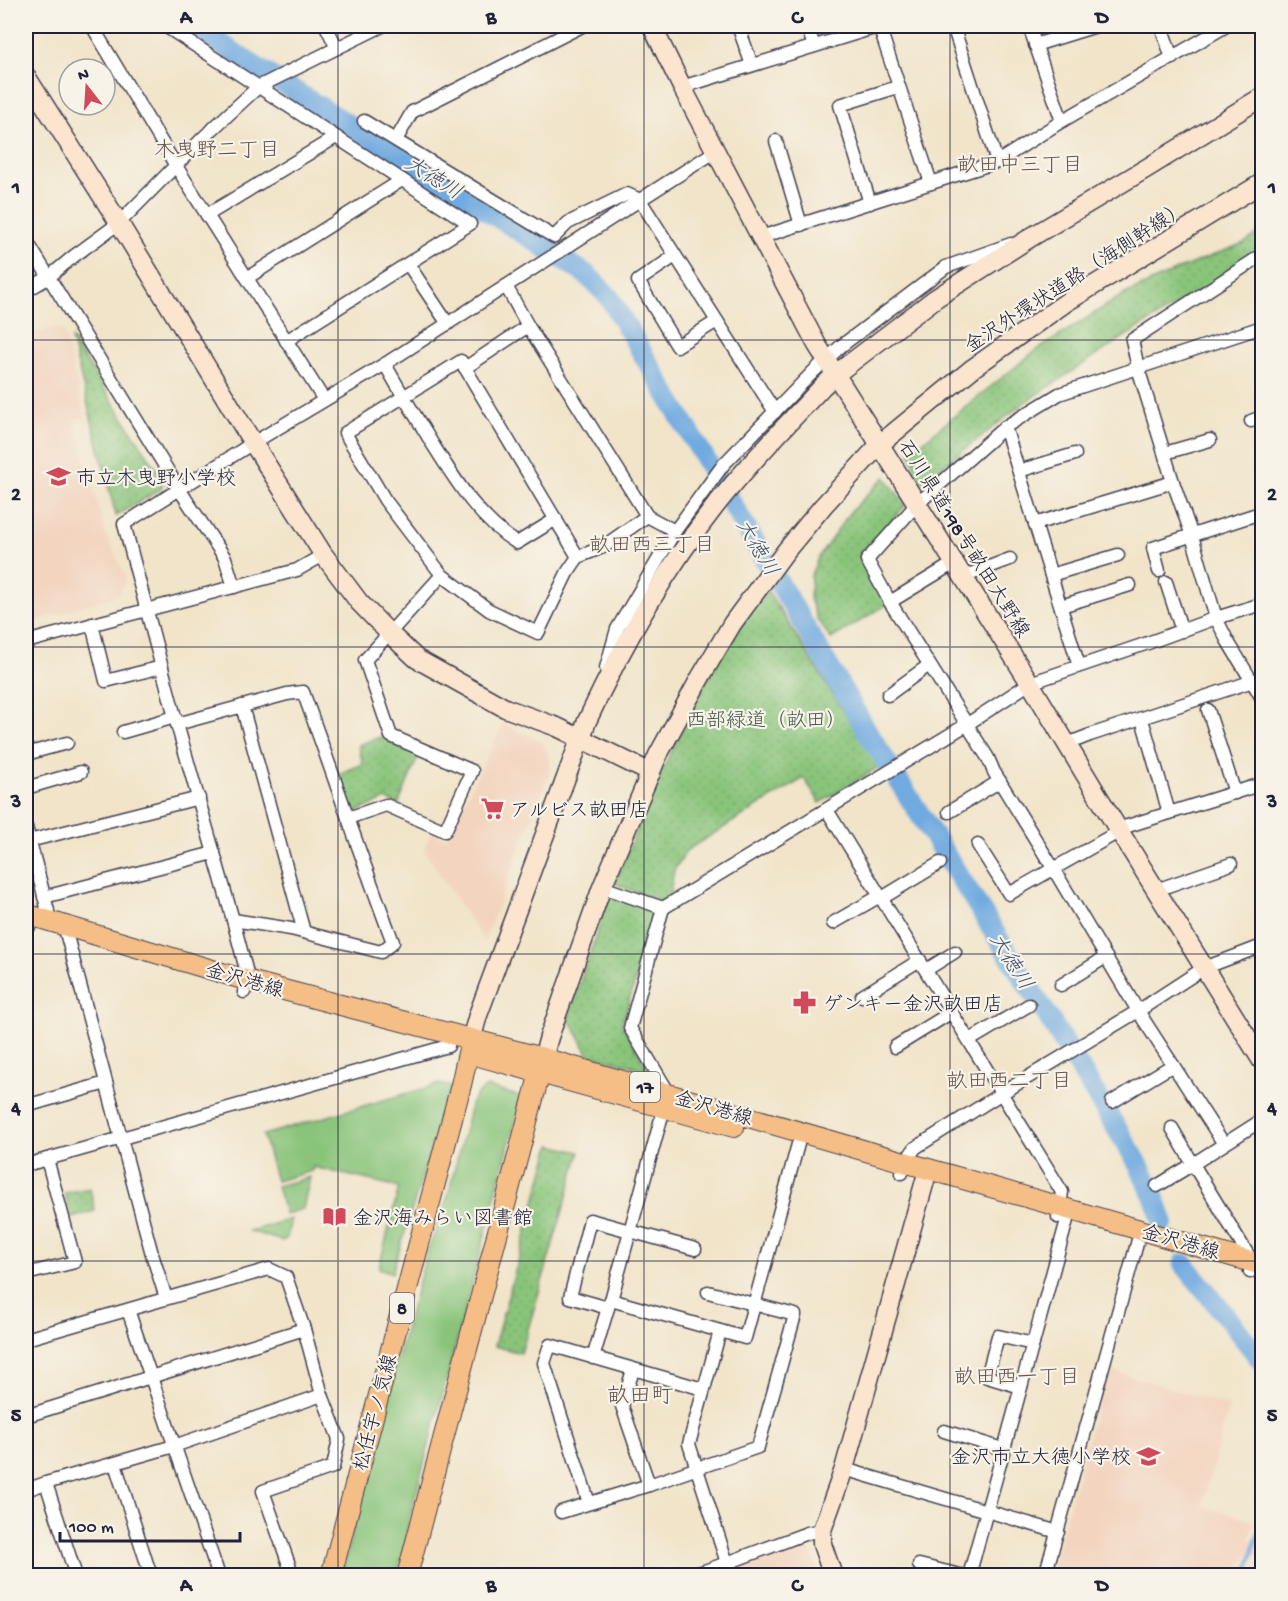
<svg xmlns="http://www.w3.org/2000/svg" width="1288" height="1601" font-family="'Gochi Hand','Klee One',sans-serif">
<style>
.built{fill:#f3d4bf}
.grass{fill:#89c47a;stroke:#56735a;stroke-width:1.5}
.park{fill:url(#park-dots);stroke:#56735a;stroke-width:1.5}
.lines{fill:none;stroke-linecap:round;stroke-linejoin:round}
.stream{stroke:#71aae0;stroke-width:4}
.river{stroke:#71aae0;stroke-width:21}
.street-casing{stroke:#413f50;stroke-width:15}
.secondary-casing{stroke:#413f50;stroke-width:21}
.primary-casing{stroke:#413f50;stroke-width:22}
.street{stroke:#fff;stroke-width:12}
.secondary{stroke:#fbe5cf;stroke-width:18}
.primary{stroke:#f6be87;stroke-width:20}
.grid{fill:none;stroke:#22223b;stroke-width:1.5;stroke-opacity:0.55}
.labels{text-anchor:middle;stroke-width:4.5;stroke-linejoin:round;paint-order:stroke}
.shield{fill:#f7f3e8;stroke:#62616f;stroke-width:1.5}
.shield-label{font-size:18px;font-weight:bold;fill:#22223b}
.street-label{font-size:20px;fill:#22223b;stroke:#f7f3e8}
.poi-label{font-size:20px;fill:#22223b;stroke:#f7f3e8;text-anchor:start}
.park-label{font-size:20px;fill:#465b51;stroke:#f7f3e8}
.neighbourhood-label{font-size:21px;fill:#665451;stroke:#f7f3e8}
.water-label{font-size:21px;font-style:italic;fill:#3e5275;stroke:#f7f3e8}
.quarter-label{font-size:22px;fill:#665451;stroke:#f7f3e8}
.neatline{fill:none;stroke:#22223b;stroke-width:2}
.grid-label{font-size:20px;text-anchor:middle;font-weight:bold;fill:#22223b}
</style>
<defs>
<pattern id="park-dots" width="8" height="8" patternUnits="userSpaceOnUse" patternTransform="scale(1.5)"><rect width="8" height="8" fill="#89c47a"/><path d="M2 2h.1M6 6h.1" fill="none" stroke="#76a86a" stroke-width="1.8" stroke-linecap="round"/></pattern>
</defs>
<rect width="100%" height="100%" fill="#f7f3e8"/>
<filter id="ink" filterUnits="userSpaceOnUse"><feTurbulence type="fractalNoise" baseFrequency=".0167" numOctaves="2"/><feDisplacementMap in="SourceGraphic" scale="12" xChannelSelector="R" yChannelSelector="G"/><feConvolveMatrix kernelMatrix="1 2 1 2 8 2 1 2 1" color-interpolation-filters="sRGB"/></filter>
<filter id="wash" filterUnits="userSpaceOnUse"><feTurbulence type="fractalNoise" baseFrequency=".008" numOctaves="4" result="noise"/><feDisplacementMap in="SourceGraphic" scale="24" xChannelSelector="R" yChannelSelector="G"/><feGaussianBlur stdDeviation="1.35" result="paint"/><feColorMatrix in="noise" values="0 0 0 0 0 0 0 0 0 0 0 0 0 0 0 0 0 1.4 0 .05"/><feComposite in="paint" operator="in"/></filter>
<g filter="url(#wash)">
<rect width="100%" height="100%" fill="#f1e4c9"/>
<g class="built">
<polygon points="56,327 64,332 85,416 74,420 106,535 126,578 119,595 26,624 26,335"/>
<polygon points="503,724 544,743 551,767 484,941 424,850 431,832 446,839"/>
<polygon points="1114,1371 1229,1406 1202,1506 1255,1521 1250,1539 1262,1540 1262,1557 1247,1554 1240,1575 1050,1576 1105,1377"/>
<polygon points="808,1543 819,1575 709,1576"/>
</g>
<g class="grass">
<polygon points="439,1084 451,1086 392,1273 379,1268 399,1187 313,1167 312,1171 276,1181 263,1135"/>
<polygon points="487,1087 519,1096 518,1111 406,1531 408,1534 397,1575 341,1576 408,1319 426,1256 446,1203 471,1105 476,1095"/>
<polygon points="310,1177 303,1209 285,1214 277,1186"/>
<polygon points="291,1219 287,1238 282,1241 249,1231"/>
</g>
<g class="park">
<polygon points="1262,231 1262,253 1127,335 1059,380 1028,400 920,484 910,452 1031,354 1121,296 1179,269 1244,243"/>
<polygon points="71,338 163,479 161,489 116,516"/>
<polygon points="885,477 906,505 859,555 888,604 831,639 817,619 810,599 811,575 818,558 850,512"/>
<polygon points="766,588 879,767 820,803 804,778 687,850 674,870 669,899 663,903 614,883 664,766 715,664"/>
<polygon points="383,736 384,739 419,755 398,805 386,799 352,814 338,774 363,764 358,745"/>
<polygon points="610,894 651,908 655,915 622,1025 649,1070 589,1055 572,1024 567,1021"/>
<polygon points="551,1145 580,1152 521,1353 494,1346"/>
<polygon points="90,1188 95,1211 72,1218 64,1193"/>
</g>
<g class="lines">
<polyline class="stream" points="1246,1576 1262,1520"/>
<g class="river">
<polyline points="193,26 256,67 531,238 587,275 609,297 867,731 1047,1015 1136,1160 1153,1194 1163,1222"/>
<polyline points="1184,1264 1262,1361"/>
</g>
</g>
</g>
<g filter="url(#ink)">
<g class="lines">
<defs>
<g id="street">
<polyline points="92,26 176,166 324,400"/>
<polyline points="165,26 470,224 286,341"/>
<polyline points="738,26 752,65"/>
<polyline points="807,26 814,46"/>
<polyline points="879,26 931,183"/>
<polyline points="953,26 997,162"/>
<polyline points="1029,26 1062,121"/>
<polyline points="1161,26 1172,58"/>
<polyline points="1035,45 1096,26"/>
<polyline points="337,48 382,26"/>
<polyline points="682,87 880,26"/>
<polyline points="364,121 554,237 568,223 627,194 640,200 775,412"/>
<polyline points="396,140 412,112 582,26"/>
<polyline points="776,141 801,225"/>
<polyline points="870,203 840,105 898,87"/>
<polyline points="207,215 336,137"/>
<polyline points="761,237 997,162 1062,121 1226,26"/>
<polyline points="26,240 179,489 225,558 234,587"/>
<polyline points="1262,255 1132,340 1138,368 1173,482 1192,536 1216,618 1227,640 1262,698"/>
<polyline points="675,256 638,281 677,346 717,321"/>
<polyline points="408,264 448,324"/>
<polyline points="247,278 402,180"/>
<polyline points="26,291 49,277 74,256 119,223 203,138 258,87 337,48 326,26"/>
<path d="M385,364C399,390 415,415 430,440C454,478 478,519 517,543L556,519"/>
<polyline points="465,368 528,326"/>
<polyline points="1251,421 1262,417"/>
<polyline points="1005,427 1079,666"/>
<polyline points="1165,453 1210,440"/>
<polyline points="1019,471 1075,454"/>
<polyline points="647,516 675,531"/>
<polyline points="1035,524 1173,482"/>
<polyline points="1159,571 1153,548 1254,515"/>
<polyline points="442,575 385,500 345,433 461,361 578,557"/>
<polyline points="1051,575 1118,555"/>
<polyline points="963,577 1010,559"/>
<polyline points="1166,582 1182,631"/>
<polyline points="890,602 954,563"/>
<polyline points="1061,606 1130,585"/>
<polyline points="92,624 106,681 162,667"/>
<polyline points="26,642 297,570 318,558 323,554"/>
<polyline points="606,668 617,629 675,531 723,465 813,372 841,346 946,267 1011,244"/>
<polyline points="888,695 929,665"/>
<polyline points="242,706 304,932"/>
<polyline points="1208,710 1235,793"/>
<path d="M177,724L287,694L303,692C334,775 361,859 393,942L381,952L291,929L233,920"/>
<polyline points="1144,726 1169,813"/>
<polyline points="123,732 175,717"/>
<polyline points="1067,744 1090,735 1262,678"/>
<polyline points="26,754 67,743"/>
<polyline points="26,788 81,772"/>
<polyline points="827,810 1062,1192 1058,1217"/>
<polyline points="949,812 1000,781"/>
<polyline points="348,818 386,805 445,831 472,771 391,736 365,660 442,575 489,610 538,633 567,573 578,557 603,547 647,516 528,326 506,286 716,151"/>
<polyline points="26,827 48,911 35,916 29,927"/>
<polyline points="1118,829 1262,784"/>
<polyline points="29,841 199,798"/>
<polyline points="978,845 1009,894 1120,831"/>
<polyline points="602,887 663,908 966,725 1030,683 1145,644 1216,618 1262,604"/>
<polyline points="1156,890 1231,864"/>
<polyline points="44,897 214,853"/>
<polyline points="882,898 940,863"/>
<polyline points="663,908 630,1028 670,1095"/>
<polyline points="833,923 880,896"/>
<polyline points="64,925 152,1254 166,1298"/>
<polyline points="926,970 955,952"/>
<polyline points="1061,985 1106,957"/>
<polyline points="244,992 249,981 233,920 175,717 124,524 253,443 385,364 506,286"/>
<polyline points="862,996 920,960"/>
<polyline points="970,1040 1029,1005"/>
<polyline points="895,1047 952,1012"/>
<polyline points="1112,1102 1173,1065"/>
<polyline points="26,1106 106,1083"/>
<polyline points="664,1108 611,1300 745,1338 798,1144"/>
<polyline points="1224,1144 1138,1011 1053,868 994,772 988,758 890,602 867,560 916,505 1005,427 1059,394 1262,327"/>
<polyline points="26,1165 448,1046"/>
<polyline points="902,1173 905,1162 915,1148 1002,1093 1138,1011 1204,968 1262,946"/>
<polyline points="1157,1186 1193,1164 1172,1128"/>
<polyline points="1250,1272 1253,1263 1193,1164 1262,1120"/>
<polyline points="26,1274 75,1262 47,1159"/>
<polyline points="608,1308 570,1297 590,1220 695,1249"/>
<polyline points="128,1310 219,1576"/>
<polyline points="720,1331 689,1444 727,1563"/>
<polyline points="26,1339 269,1269 286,1277 304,1329 322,1395 174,1446 46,1483 76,1576"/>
<polyline points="593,1358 610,1301"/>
<polyline points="633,1370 622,1406 649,1485"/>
<polyline points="1021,1387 987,1377 998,1336 1033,1344"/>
<polyline points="26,1416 304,1329"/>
<polyline points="944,1431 1003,1449"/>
<polyline points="115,1464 151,1576"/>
<polyline points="844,1469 1058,1532"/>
<polyline points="26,1490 46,1483"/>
<polyline points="589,1503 544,1363 550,1345 703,1389"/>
<polyline points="561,1512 649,1485 758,1447 795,1315 708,1292"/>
<polyline points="919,1565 964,1576"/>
<polyline points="293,1576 263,1491 333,1467 339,1439 322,1395"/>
<polyline points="690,1576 727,1563 807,1533 822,1530"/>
<polyline points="969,1576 1067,1220"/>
<polyline points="1045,1576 1138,1240"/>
</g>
<g id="secondary">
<polyline points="652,26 682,87 817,345 1030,683 1118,829 1262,1061"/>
<polyline points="26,76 119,223 253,443 323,554 359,602 389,633 417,659 505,708 557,727 651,773"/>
<path d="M471,1040L478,1015L587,721C622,646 665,570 716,505C749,463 787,425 823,386L836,374L936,298L1033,236L1147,168L1262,97"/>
<polyline points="543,1058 549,1037 602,887 658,755 700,678 732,624 785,552 823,506 880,444 973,368 1068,301 1262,183"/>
<polyline points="833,1576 822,1544 822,1530 844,1469 928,1170"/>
</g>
<g id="primary">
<polyline points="26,914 249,981 543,1058 1262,1265"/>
<polyline points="479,1056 734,1127"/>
<polyline points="331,1576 461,1085 471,1040"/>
<polyline points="407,1576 543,1061"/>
</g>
</defs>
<use href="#street" class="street-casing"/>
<use href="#secondary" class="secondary-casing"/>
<use href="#primary" class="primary-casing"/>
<use href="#street" class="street"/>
<use href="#secondary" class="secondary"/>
<use href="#primary" class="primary"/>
</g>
</g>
<path class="grid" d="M338,26V1576M644,26V1576M950,26V1576M26,340H1262M26,647H1262M26,954H1262M26,1261H1262"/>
<defs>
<symbol id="school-bare" viewBox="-9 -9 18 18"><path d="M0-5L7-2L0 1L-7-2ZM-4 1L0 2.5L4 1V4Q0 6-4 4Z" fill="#d1495b" stroke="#f7f3e8" stroke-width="2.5" paint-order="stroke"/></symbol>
<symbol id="supermarket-bare" viewBox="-9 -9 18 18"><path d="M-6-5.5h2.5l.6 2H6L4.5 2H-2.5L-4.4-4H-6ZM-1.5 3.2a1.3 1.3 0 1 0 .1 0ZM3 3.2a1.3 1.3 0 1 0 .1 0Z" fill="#d1495b" stroke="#f7f3e8" stroke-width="2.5" paint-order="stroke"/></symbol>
<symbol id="pharmacy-bare" viewBox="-9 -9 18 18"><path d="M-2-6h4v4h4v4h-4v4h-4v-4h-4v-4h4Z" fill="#d1495b" stroke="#f7f3e8" stroke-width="2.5" paint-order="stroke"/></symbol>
<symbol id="library-bare" viewBox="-9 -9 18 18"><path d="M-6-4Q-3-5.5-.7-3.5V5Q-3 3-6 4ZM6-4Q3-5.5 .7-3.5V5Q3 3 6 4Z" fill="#d1495b" stroke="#f7f3e8" stroke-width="2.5" paint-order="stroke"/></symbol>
</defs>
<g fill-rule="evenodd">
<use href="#school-bare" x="42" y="460" width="33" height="33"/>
<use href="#supermarket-bare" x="476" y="792" width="33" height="33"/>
<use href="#pharmacy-bare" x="788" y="986" width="33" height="33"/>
<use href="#library-bare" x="318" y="1200" width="33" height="33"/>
<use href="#school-bare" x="1132" y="1440" width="33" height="33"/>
</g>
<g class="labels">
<g class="shield">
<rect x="630" y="1072" width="30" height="30" rx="4.5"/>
<rect x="390" y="1293" width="24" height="30" rx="4.5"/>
</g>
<g class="shield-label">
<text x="645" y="1093">17</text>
<text x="402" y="1314">8</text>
</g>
<g class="street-label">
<text transform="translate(1075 276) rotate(-33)" y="7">金沢外環状道路（海側幹線）</text>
<text transform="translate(965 538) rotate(58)" y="7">石川県道198号畝田大野線</text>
<text transform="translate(245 979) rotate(16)" y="7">金沢港線</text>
<text transform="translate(714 1107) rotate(16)" y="7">金沢港線</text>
<text transform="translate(1181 1241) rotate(16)" y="7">金沢港線</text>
<text transform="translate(374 1412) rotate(-75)" y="7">松任宇ノ気線</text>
</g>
<g class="poi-label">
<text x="76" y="484">市立木曳野小学校</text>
<text x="510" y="816">アルビス畝田店</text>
<text x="823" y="1010">ゲンキー金沢畝田店</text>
<text x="353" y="1224">金沢海みらい図書館</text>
<text x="1131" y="1463" text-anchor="end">金沢市立大徳小学校</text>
</g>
<g class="park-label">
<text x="766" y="726">西部緑道（畝田）</text>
</g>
<g class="neighbourhood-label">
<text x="217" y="156">木曳野二丁目</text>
<text x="1020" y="171">畝田中三丁目</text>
<text x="652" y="551">畝田西三丁目</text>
<text x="1009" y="1087">畝田西二丁目</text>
<text x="1017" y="1383">畝田西一丁目</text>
</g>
<g class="water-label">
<text transform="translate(434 177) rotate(32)" y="7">大徳川</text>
<text transform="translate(758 547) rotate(59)" y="7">大徳川</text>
<text transform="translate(1012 961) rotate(58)" y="7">大徳川</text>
</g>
<g class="quarter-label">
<text x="640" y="1402">畝田町</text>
</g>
</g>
<rect width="1288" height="1601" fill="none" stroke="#f7f3e8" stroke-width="66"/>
<g transform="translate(87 87) rotate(343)"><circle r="28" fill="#f7f3e8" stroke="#a29fa3" stroke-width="1.5"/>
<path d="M0-4.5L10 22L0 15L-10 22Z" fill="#d1495b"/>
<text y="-9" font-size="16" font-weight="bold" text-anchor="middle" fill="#22223b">N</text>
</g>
<path d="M60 1532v9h180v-9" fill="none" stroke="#22223b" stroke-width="3"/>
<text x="69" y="1532" font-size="18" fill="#22223b" stroke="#f7f3e8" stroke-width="4.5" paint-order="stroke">100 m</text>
<rect x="33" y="33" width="1222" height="1535" class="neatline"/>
<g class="grid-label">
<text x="186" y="23">A</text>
<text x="491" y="23">B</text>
<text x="797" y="23">C</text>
<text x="1102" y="23">D</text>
<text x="16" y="193">1</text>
<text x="1272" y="193">1</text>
<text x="16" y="500">2</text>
<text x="1272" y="500">2</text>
<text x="16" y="807">3</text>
<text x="1272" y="807">3</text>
<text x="16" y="1114">4</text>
<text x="1272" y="1114">4</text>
<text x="16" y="1421">5</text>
<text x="1272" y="1421">5</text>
<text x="186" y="1591">A</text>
<text x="491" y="1591">B</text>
<text x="797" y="1591">C</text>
<text x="1102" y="1591">D</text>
</g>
</svg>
